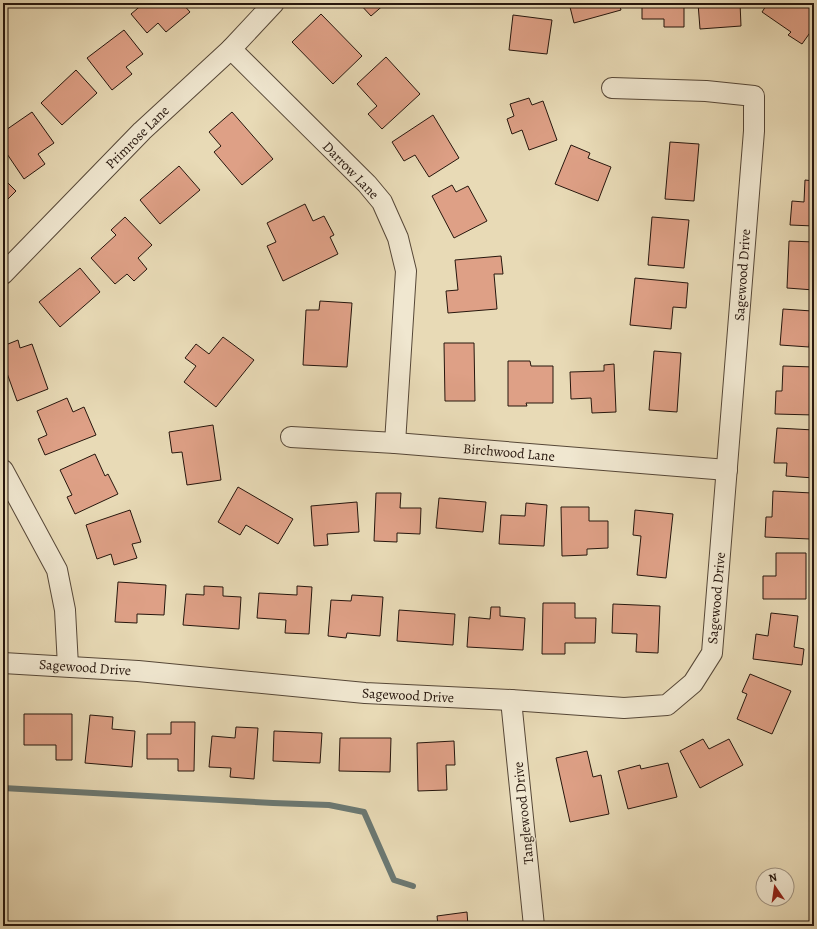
<svg xmlns="http://www.w3.org/2000/svg" width="817" height="929" font-family="Alegreya,serif">
<style>
.lines{fill:none;stroke-linecap:round;stroke-linejoin:round}
.stream{stroke:#6b7872;stroke-width:6}
.building{fill:#dea086;stroke:#26160d}
.minor-casing{stroke:#564737;stroke-width:22}
.minor{stroke:#f0e7d0;stroke-width:20}
.labels{text-anchor:middle;stroke-width:3;stroke-linejoin:round;paint-order:stroke}
.street-label{font-size:14px;fill:#26160d;stroke:#f0e7d0}
</style>
<rect width="100%" height="100%" fill="#e8dab6"/>
<filter id="stains"><feTurbulence type="fractalNoise" baseFrequency=".005" numOctaves="4"/><feColorMatrix values="0 0 0 0 .2 0 0 0 0 .09 0 0 0 0 .02 0 0 0 .5 -.17"/></filter>
<radialGradient id="worn" r=".72"><stop offset=".6" stop-color="#630" stop-opacity="0"/><stop offset="1" stop-color="#630" stop-opacity=".3"/></radialGradient>
<g class="lines">
<polyline class="stream" points="3,788 273,803 329,805 364,812 394,880 413,886"/>
</g>
<g class="building">
<polygon points="144,3 182,3 190,12 166,32 158,23 147,33 131,14"/>
<polygon points="359,3 386,3 371,16"/>
<polygon points="569,3 619,3 621,10 574,23"/>
<polygon points="642,3 684,3 684,27 664,27 664,19 642,19"/>
<polygon points="698,3 740,3 741,26 700,29"/>
<polygon points="768,3 814,4 814,27 802,44 788,35 791,32 762,12"/>
<polygon points="321,14 362,56 333,84 292,42"/>
<polygon points="513,15 552,20 547,54 509,50"/>
<polygon points="124,30 143,54 126,67 132,74 112,90 87,58"/>
<polygon points="386,57 420,94 382,129 368,114 377,106 357,84"/>
<polygon points="76,70 97,93 62,125 41,103"/>
<polygon points="529,98 532,105 543,101 557,140 529,150 522,130 512,134 507,119 514,116 510,104"/>
<polygon points="32,112 54,143 38,154 45,164 24,179 3,148 3,132"/>
<polygon points="232,112 273,159 242,185 214,152 221,146 209,132"/>
<polygon points="433,115 459,158 429,177 415,155 404,161 392,142"/>
<rect x="813" y="121" width="1" height="44"/>
<polygon points="670,142 699,144 694,201 665,199"/>
<polygon points="571,145 590,153 588,158 611,167 598,201 555,184"/>
<polygon points="179,166 200,190 160,224 140,200"/>
<polygon points="3,178 16,191 3,204"/>
<polygon points="805,180 814,181 814,226 790,225 792,201 804,202"/>
<polygon points="452,185 456,192 468,186 487,221 454,238 432,196"/>
<polygon points="305,204 313,221 324,216 334,235 330,237 338,254 283,281 267,246 276,242 267,223"/>
<polygon points="125,217 152,245 138,258 147,269 134,281 127,274 115,284 91,258 116,235 111,230"/>
<polygon points="652,217 689,220 684,268 648,265"/>
<polygon points="789,241 814,242 814,290 787,288"/>
<polygon points="501,256 503,274 494,274 497,309 448,313 446,291 458,290 455,260"/>
<polygon points="80,268 100,292 60,327 39,302"/>
<polygon points="635,278 688,283 686,308 673,307 671,329 630,325"/>
<polygon points="320,301 352,303 347,367 303,365 306,310 319,310"/>
<polygon points="783,309 812,311 809,347 780,345"/>
<polygon points="223,337 254,360 216,407 184,382 196,366 185,358 196,344 209,354"/>
<polygon points="18,340 20,348 32,344 48,389 17,401 3,362 3,346"/>
<polygon points="444,343 474,343 475,401 445,401"/>
<polygon points="654,351 681,353 677,412 649,410"/>
<polygon points="508,361 530,361 531,366 553,366 553,403 526,403 527,406 508,406"/>
<polygon points="614,364 616,412 592,413 591,398 571,399 570,372 604,371 604,365"/>
<polygon points="783,366 814,367 814,415 775,414 776,391 782,391"/>
<polygon points="67,398 73,412 84,407 96,435 45,455 38,439 47,435 37,411"/>
<polygon points="213,425 221,480 187,485 182,452 172,453 169,432"/>
<polygon points="777,428 814,430 814,478 786,476 787,463 774,463"/>
<polygon points="95,454 105,476 108,474 118,494 75,514 67,497 72,495 60,470"/>
<polygon points="238,487 293,519 278,544 246,525 240,535 218,522"/>
<polygon points="773,491 812,493 810,539 765,537 766,517 772,517"/>
<polygon points="376,493 401,493 400,508 421,508 420,534 397,533 397,542 374,541"/>
<polygon points="439,498 486,502 483,532 436,528"/>
<polygon points="357,502 359,532 327,534 328,545 314,546 311,506"/>
<polygon points="526,503 547,505 544,546 499,544 501,515 525,516"/>
<polygon points="561,507 589,507 589,521 608,521 608,548 587,549 587,555 562,556"/>
<polygon points="130,510 141,542 132,544 137,558 114,565 111,554 97,559 86,525"/>
<polygon points="635,510 673,514 666,578 637,575 641,536 633,535"/>
<polygon points="776,553 806,553 806,599 763,599 763,576 776,576"/>
<polygon points="118,582 166,585 164,615 137,614 137,623 115,622"/>
<polygon points="204,586 223,587 223,596 241,597 239,629 183,625 186,594 204,595"/>
<polygon points="297,586 312,587 309,634 285,633 286,620 257,618 259,593 297,595"/>
<polygon points="352,595 383,597 380,636 347,633 346,638 328,636 331,600 351,601"/>
<polygon points="543,603 575,603 575,618 596,618 595,643 565,643 565,654 542,654"/>
<polygon points="613,604 660,606 658,653 636,652 637,634 612,633"/>
<polygon points="491,607 500,607 500,616 525,618 523,650 467,647 469,617 490,619"/>
<polygon points="399,610 455,614 453,645 397,641"/>
<polygon points="771,613 798,616 794,647 804,649 802,665 753,659 756,634 768,636"/>
<polygon points="750,674 791,691 772,734 737,719 747,694 742,692"/>
<polygon points="3,709 7,750 3,750"/>
<polygon points="24,714 72,714 72,760 56,760 56,745 24,745"/>
<polygon points="90,715 113,717 112,729 135,731 132,767 85,763"/>
<polygon points="171,722 195,722 194,771 178,771 178,759 147,759 147,734 171,734"/>
<polygon points="236,727 258,728 254,779 230,777 231,768 209,767 212,736 235,738"/>
<polygon points="274,731 322,733 320,763 273,761"/>
<polygon points="340,738 391,738 390,772 339,771"/>
<polygon points="703,739 709,749 729,739 743,765 700,788 680,751"/>
<polygon points="454,741 455,765 446,765 447,790 418,791 417,743"/>
<polygon points="587,751 593,777 601,775 609,814 570,822 556,758"/>
<polygon points="668,763 677,797 628,809 618,771 640,765 641,769"/>
<polygon points="467,912 468,926 438,926 437,916"/>
</g>
<g class="lines">
<defs>
<g id="minor">
<polyline points="231,49 367,184 382,202 398,238 406,271 395,443"/>
<polyline points="3,274 142,131 231,49 274,3"/>
<polyline points="291,437 395,443 727,470"/>
<polyline points="3,470 57,570 65,610 68,666"/>
<polyline points="3,663 138,671 365,693 511,700 624,708 667,705 693,683 712,653 754,131 754,96 706,91 612,88"/>
<polyline points="511,700 534,926"/>
</g>
</defs>
<use href="#minor" class="minor-casing"/>
<use href="#minor" class="minor"/>
</g>
<g class="labels">
<g class="street-label">
<text transform="translate(137 137) rotate(-45)" y="5">Primrose Lane</text>
<text transform="translate(351 170) rotate(46)" y="5">Darrow Lane</text>
<text transform="translate(742 275) rotate(-86)" y="5">Sagewood Drive</text>
<text transform="translate(509 452) rotate(5)" y="5">Birchwood Lane</text>
<text transform="translate(716 598) rotate(-85)" y="5">Sagewood Drive</text>
<text transform="translate(85 667) rotate(4)" y="5">Sagewood Drive</text>
<text transform="translate(408 695) rotate(3)" y="5">Sagewood Drive</text>
<text transform="translate(523 813) rotate(-96)" y="5">Tanglewood Drive</text>
</g>
</g>
<rect width="817" height="929" fill="none" stroke="#e8dab6" stroke-width="16"/>
<rect x="4" y="4" width="809" height="921" fill="none" stroke="#26160d" stroke-width="2"/>
<rect x="8" y="8" width="801" height="913" fill="none" stroke="#26160d"/>
<g transform="translate(775 887) rotate(347)"><circle r="19" fill="#f0e7d0" stroke="#9f9382"/>
<path d="M0-3L7 15L0 10L-7 15Z" fill="#8f2418"/>
<text y="-6" font-size="11" font-weight="bold" text-anchor="middle" fill="#26160d">N</text>
</g>
<rect width="100%" height="100%" filter="url(#stains)"/>
<rect width="100%" height="100%" fill="url(#worn)"/>
</svg>
